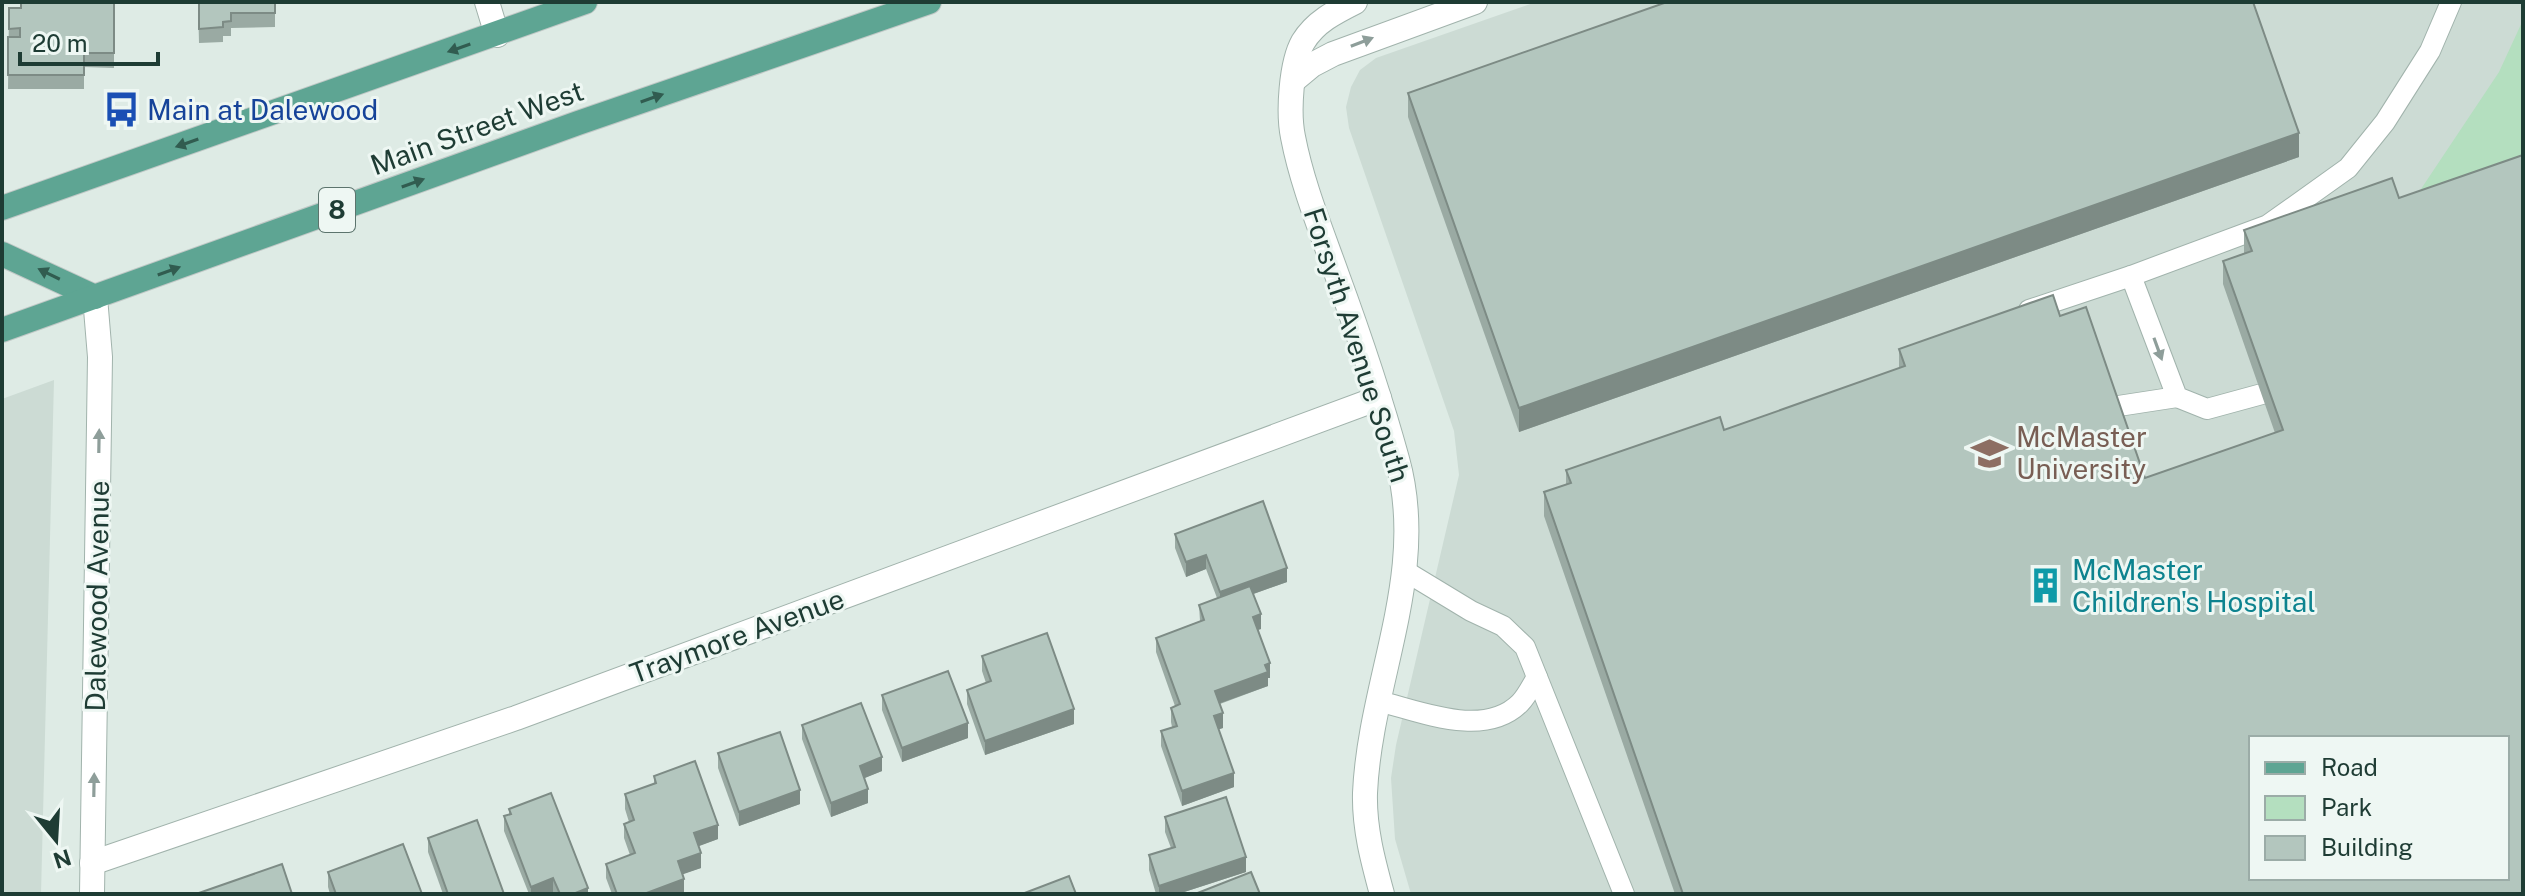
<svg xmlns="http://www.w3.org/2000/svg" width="2525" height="896" font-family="'Public Sans',sans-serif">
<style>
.built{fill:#ccdbd4;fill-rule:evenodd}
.green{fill:#b4dfbf}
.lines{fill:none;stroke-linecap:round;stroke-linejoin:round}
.service-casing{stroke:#a1b3ac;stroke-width:22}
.minor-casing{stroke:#a1b3ac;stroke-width:26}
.tertiary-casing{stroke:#a1b3ac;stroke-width:26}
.primary-casing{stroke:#c0c8c6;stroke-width:26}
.service{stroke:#fff;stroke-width:20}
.minor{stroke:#fff;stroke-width:24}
.tertiary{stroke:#fff;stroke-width:24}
.primary{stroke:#5ea593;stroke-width:24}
.wall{fill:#9aaaa3}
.shaded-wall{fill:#7d8b85}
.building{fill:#b3c6be;stroke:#7d8b85;stroke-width:2;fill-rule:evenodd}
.oneway{fill:#8e9e9a}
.oneway2{fill:#315c50}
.labels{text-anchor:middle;stroke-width:6;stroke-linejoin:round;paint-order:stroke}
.shield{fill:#eef7f3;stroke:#5c746d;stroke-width:2}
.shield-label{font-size:26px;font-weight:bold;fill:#1e3c34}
.transit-label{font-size:28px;fill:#164399;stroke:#eef7f3;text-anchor:start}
.street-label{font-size:28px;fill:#1e3c34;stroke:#eef7f3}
.education-label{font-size:28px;fill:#785e54;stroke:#eef7f3;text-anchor:start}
.culture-label{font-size:28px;fill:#0d838f;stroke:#eef7f3;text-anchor:start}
</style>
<rect width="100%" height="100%" fill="#deebe5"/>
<g class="built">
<path d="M1536,2H2523V894H1411L1395,839L1391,778L1396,745L1459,475L1454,431L1349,128L1346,107L1351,87L1360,70L1376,58ZM2251,738H2507V878H2251Z"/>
<polygon points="54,380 41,894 2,894 2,399"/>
</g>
<polygon class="green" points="2523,20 2523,179 2399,222 2499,72"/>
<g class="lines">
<defs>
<g id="service">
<polyline points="2131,276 2177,397 2207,409 2262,394"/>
<polyline points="2029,310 2131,276 2268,225 2348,168 2385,122 2430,51 2451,2"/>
<polyline points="2112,407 2177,397"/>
<polyline points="1405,571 1471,611 1503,626 1525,647 1624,894"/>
<path d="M1378,701C1420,711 1484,739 1520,703C1527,696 1532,685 1537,677"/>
</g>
<g id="minor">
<polyline points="487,2 497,35"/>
<polyline points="92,863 516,718 1379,398"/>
<polyline points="92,894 100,357 95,297"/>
</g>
<g id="tertiary">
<path d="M1355,2C1335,12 1315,22 1303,42C1291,63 1288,113 1293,137C1302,184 1321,230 1337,275C1359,335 1380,397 1397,459C1429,573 1370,680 1365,793C1364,828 1373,861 1382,894"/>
<polyline points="1294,80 1312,65 1333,54 1475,2"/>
</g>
<g id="primary">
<polyline points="2,208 585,2"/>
<polyline points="2,254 95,297"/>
<polyline points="2,330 578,123 929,2"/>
</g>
</defs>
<use href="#service" class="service-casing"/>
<use href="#minor" class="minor-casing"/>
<use href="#tertiary" class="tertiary-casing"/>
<use href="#primary" class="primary-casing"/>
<use href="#service" class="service"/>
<use href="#minor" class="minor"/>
<use href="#tertiary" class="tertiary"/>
<use href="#primary" class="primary"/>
</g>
<g class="wall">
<polygon points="114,2 114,68 84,67 84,89 8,89 9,8"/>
<polygon points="198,2 275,2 275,27 231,28 231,36 223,36 223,42 199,43"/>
<polygon points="1408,93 2299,157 1519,432 1408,117"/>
<polygon points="2244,230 2523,894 1675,894 1544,516 1544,492 1566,485 1566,470 1724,430 1899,369 1899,349 2060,316 2145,478 2275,433 2223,284 2223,261 2244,253"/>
<polygon points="1175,534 1287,582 1253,594 1261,629 1258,630 1270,678 1268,678 1268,686 1220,704 1223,728 1218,729 1234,787 1182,806 1161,746 1161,731 1172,727 1171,722 1171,708 1175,706 1156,652 1156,638 1200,621 1199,605 1217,598 1206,569 1186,577 1175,548"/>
<polygon points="982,656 1074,724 985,755 967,704 967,690 986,683 982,671"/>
<polygon points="882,695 968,738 902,762 882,710"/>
<polygon points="802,725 882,771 864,778 868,803 831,817 802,739"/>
<polygon points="718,753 800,804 739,826 718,768"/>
<polygon points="654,776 718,839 698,846 701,868 682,874 684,894 612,894 606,878 606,864 630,855 624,838 624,824 629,822 625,809 625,794 654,784"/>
<polygon points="509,809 588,894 554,894 553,893 550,894 529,894 504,831 504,816 509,814"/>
<polygon points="1165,817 1246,872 1178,894 1156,894 1149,870 1149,855 1171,848 1165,832"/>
<polygon points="428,838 504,894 443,894 428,852"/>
<polygon points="328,872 422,894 330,894 328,887"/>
</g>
<g class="shaded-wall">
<polygon points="2299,133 2299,157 1519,432 1519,408"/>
<polygon points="1206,555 1206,569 1186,577 1186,562"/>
<polygon points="1287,568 1287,582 1220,606 1220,592"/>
<polygon points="1261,614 1261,629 1253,631 1253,617"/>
<polygon points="1270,663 1270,678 1268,678 1268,686 1215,705 1215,691"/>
<polygon points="1074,709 1074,724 985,755 985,741"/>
<polygon points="1223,713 1223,728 1214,731 1214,716"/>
<polygon points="968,723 968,738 902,762 902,748"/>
<polygon points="882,757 882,771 860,780 860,766"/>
<polygon points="1234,773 1234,787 1182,806 1182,791"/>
<polygon points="868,789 868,803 831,817 831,803"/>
<polygon points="800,790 800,804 739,826 739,812"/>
<polygon points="718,825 718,839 694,848 694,833"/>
<polygon points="701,853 701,868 678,876 678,861"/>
<polygon points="1246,857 1246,872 1178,894 1159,894 1159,886"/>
<polygon points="553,878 553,893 550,894 531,894 531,887"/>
<polygon points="684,879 684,894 644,894"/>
<polygon points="588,888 588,894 573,894"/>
</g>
<g class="building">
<polygon points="21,2 114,2 114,53 84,53 84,75 8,75 8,37 20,37 20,28 9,29 9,8 21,8"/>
<polygon points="199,2 275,2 275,13 231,13 231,21 223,22 223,27 199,29"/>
<polygon points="1667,2 2253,2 2299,133 1519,408 1408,93"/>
<path d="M2523,155V894H1683L1544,492L1571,483L1566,470L1720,417L1724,430L1905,366L1899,349L2053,295L2060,316L2086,307L2145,478L2283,430L2223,261L2252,251L2244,230L2392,178L2399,198ZM2251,738H2507V878H2251Z"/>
<polygon points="1263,501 1287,568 1220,592 1206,555 1186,562 1175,534"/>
<polygon points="1250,586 1261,614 1253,617 1270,663 1265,665 1268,672 1215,691 1223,713 1214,716 1234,773 1182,791 1161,731 1177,726 1171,708 1180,704 1156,638 1204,620 1199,605"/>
<polygon points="1047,633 1074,709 985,741 967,690 991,681 982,656"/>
<polygon points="948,671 968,723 902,748 882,695"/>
<polygon points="861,703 882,757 860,766 868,789 831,803 802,725"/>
<polygon points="780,732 800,790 739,812 718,753"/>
<polygon points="695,761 718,825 694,833 701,853 678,861 684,879 644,894 617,894 606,864 635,853 624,824 634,820 625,794 656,783 654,776"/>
<polygon points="551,793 588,888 573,894 560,894 553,878 531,887 504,816 511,814 509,809"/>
<polygon points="1226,797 1246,857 1159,886 1149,855 1175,847 1165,817"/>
<polygon points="477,820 504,894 448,894 428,838"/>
<polygon points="403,844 422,894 336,894 328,872"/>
<polygon points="282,864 292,894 196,894"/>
<polygon points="1251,872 1260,894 1195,894"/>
<polygon points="1069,876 1076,894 1022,894"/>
</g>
<defs><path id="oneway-solid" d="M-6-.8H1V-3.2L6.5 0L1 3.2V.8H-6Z" transform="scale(2)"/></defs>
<g class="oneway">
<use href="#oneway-solid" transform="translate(1362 42) rotate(-21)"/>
<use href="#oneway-solid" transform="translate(2158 349) rotate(70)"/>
<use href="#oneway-solid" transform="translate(99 441) rotate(-89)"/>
<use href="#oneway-solid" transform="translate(94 785) rotate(-89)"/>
</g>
<g class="oneway2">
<use href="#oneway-solid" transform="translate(459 48) rotate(161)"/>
<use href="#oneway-solid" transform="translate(652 98) rotate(-19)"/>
<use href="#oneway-solid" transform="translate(187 143) rotate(161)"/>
<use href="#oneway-solid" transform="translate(413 183) rotate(-20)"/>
<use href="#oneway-solid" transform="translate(169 271) rotate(-20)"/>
<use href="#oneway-solid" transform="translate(49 274) rotate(-154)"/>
</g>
<defs>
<symbol id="bus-bare" viewBox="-9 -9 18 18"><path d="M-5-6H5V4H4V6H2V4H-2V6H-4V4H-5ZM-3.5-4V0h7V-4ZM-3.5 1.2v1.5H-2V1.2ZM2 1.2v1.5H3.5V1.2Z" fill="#1a4fb4" stroke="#eef7f3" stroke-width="2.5" paint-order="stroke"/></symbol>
<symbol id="university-bare" viewBox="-9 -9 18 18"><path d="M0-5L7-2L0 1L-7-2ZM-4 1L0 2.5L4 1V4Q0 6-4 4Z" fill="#8d6e63" stroke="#eef7f3" stroke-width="2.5" paint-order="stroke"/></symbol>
<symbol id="building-bare" viewBox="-9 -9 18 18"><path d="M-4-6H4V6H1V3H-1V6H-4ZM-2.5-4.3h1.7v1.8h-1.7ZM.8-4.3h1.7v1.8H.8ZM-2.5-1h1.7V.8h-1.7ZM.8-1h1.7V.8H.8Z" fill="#0f9aa8" stroke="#eef7f3" stroke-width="2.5" paint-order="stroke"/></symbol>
</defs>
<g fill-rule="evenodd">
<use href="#bus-bare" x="96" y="84" width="51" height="51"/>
<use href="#university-bare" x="1964" y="428" width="51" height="51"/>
<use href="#building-bare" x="2020" y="560" width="51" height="51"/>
</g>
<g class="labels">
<rect class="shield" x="319" y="188" width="36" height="44" rx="6"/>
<g class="shield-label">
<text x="337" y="219">8</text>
</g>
<g class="transit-label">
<text x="147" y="120">Main at Dalewood</text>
</g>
<g class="street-label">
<text transform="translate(477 128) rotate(-20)" y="10">Main Street West</text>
<text transform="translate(1357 345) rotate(72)" y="10">Forsyth Avenue South</text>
<text transform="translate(97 596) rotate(-89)" y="10">Dalewood Avenue</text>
<text transform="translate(737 636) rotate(-20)" y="10">Traymore Avenue</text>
</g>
<g class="education-label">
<text x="2016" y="447">McMaster<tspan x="2016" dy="32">University</tspan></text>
</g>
<g class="culture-label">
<text x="2072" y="580">McMaster<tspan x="2072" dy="32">Children's Hospital</tspan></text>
</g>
</g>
<rect width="2525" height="896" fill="none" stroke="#1e3c34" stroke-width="8"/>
<rect x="2249" y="736" width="260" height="144" fill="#eef7f3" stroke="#9baca7" stroke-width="2"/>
<rect x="2265" y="762" width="40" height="12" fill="#5ea593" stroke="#9baca7" stroke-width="2"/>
<text x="2321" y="776" font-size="24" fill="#1e3c34">Road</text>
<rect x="2265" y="796" width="40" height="24" fill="#b4dfbf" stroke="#9baca7" stroke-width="2"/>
<text x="2321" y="816" font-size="24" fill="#1e3c34">Park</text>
<rect x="2265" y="836" width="40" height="24" fill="#b3c6be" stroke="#9baca7" stroke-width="2"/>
<text x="2321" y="856" font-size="24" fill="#1e3c34">Building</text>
<g transform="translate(56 840) rotate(162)" stroke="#eef7f3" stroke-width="6" paint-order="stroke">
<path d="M0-6L14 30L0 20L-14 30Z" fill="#1e3c34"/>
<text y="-12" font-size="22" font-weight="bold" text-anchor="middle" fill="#1e3c34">N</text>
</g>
<path d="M20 52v12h138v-12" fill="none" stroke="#1e3c34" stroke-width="4"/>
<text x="32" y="52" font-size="24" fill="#1e3c34" stroke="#eef7f3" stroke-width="6" paint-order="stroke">20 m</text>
</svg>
